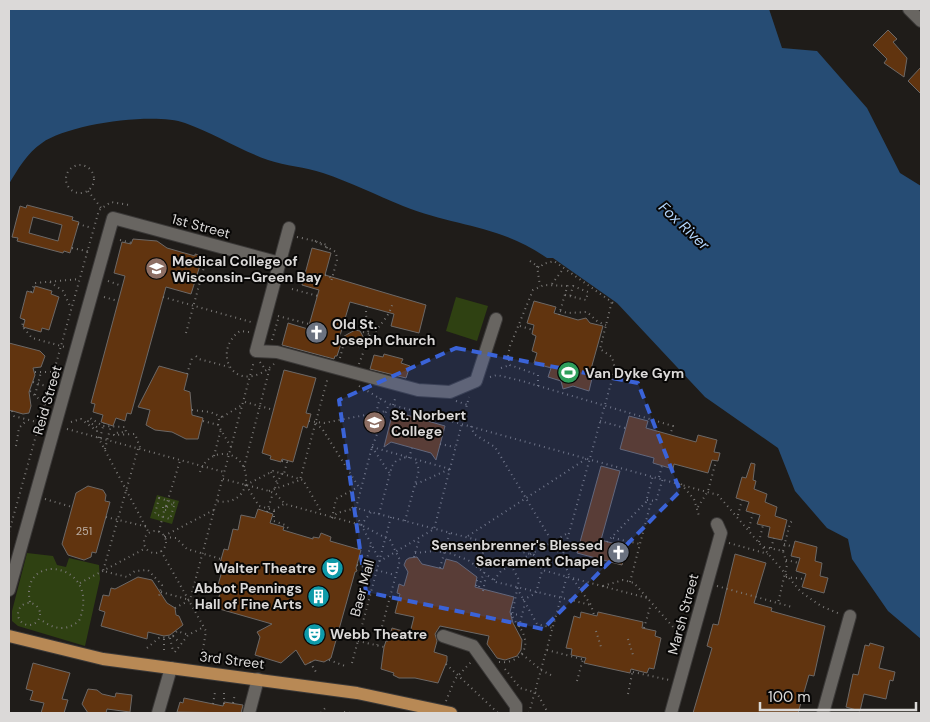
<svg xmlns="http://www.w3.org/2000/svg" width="930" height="722" font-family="'DM Sans',sans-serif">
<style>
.green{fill:#2f4112}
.water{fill:#264c74}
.building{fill:#61340f;stroke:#6c6866;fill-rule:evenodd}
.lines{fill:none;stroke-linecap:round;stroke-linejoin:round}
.minor-casing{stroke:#3b3938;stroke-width:14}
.major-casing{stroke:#3b3938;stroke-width:14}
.path{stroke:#7a7876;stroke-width:2;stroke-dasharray:1 4;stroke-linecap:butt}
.minor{stroke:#686561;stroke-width:12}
.major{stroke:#b88955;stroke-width:12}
.marked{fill:#3a63d8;fill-opacity:0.2;stroke:#3a63d8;stroke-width:4;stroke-dasharray:10 6;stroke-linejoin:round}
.labels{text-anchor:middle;stroke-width:4;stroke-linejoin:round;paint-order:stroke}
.number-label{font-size:11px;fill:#bcb0a6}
.street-label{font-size:14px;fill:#dbd9d8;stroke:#080706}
.poi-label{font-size:14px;font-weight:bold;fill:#dbd9d8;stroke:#080706;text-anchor:start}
.water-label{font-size:15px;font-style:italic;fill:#b3d6fd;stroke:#080706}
</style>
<rect width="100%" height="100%" fill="#1f1c19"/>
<g class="green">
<polygon points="456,297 488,306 477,341 446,331"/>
<polygon points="157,495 179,501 172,524 150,518"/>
<polygon points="27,553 53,556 57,565 66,567 69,558 99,565 100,579 85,646 18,626 12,621 12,611"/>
</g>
<path class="water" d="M9,9H769L782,48L817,51L867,108L900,173L921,186V639L888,611L852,559L848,539L827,528L795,491L778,448L705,397L617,303L553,258H547C498,224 455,227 403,206C376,195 350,182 323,173C305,167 286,166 268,160C240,150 213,133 185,123C154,112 68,124 42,143C27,153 18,169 9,184Z"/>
<g class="building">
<polygon points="888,30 897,39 893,42 907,58 904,77 884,63 887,59 873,45"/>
<polygon points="921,67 921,94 908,81"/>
<path d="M27,205L73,217L72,220L79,222L70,253L64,251L63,253L17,241L18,238L12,237L20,206L26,208ZM33,217L62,225L58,241L29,233Z"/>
<polygon points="133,239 157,241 167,248 195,256 195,254 203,256 191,294 166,287 131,414 127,413 125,421 116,418 113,426 101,422 103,415 93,412 95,404 91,403 125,276 114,273 122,242 131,244"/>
<polygon points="312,248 331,253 325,275 426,305 419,333 391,326 394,314 350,302 339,339 355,330 360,331 365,340 357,345 342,341 337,356 335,356 334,359 282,345 288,323 308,329 319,290 302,285"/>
<polygon points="35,286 52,291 51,294 59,297 49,330 42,328 41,332 23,327 25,320 20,318 27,291 33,293"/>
<polygon points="534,301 556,307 554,313 578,320 586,318 590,323 603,326 591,369 594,370 589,391 573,386 563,389 561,381 548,377 551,368 534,363 537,353 532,351 536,336 532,334 534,325 527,323"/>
<polygon points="9,343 40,351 45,356 41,367 33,368 35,375 29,392 31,406 29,413 23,414 9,410"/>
<polygon points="384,354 403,359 401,363 410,366 406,378 370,369 374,355 383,357"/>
<polygon points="159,366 188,374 184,390 190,392 192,415 203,418 198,439 186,439 172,432 155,430 146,425 150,410 138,407"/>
<polygon points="284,370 316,378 306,413 311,414 307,428 303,426 293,462 282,459 281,462 270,459 271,456 262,453"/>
<polygon points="393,411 445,426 436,460 431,453 391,442 384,447"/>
<polygon points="629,416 648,421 646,428 696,442 698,435 717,440 714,452 720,453 718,461 712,460 708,473 674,464 673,469 653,463 654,458 620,449"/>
<polygon points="751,463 755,464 753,480 756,481 754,489 767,494 765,502 777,507 775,516 787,520 782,540 768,537 770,527 757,524 760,515 746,511 749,502 736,498 742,477 746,478"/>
<polygon points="601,466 620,471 601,540 627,547 622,565 577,553"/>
<polygon points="88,486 103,490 106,495 105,501 110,502 96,553 92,552 91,557 84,560 68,555 62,544 76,493"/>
<polygon points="258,509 273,514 270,523 284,527 283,530 313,539 313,537 319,538 321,533 331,537 330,541 361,550 356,568 357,571 355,572 331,658 324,662 315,660 305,665 296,650 281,663 255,655 260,637 257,632 272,624 216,608 220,593 216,592 222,571 218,570 224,549 228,550 233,529 238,530 241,515 255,518"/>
<polygon points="795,541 817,547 815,561 822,563 820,576 828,578 824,593 802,587 806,574 796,571 800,558 791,556"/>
<polygon points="735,554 766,563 754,603 772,608 771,611 825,626 814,676 809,675 798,713 693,713 712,648 707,646 713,624 718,625"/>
<polygon points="417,557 422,564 443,569 446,559 457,562 477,577 475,587 514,597 510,612 513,623 522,640 521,650 517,656 505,660 497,658 487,644 489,636 440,626 435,634 437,641 434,652 447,656 447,661 438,683 415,678 399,678 393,675 394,673 381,669 384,647 386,641 388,641 392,628 410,633 414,617 395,613 400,594 397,593 399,584 404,586 408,572 404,565 406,560 409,558"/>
<polygon points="138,577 152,580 167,603 175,608 176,615 179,616 183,625 170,635 164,636 148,632 147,639 101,626 105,612 99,610 103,595 109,596 111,588 115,589"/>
<polygon points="581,612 597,616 598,612 643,622 642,628 656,631 655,636 661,638 654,669 649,668 647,673 631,669 630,673 584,663 586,658 571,655 572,649 566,648 574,616 580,618"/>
<polygon points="870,643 884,647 879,668 895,672 893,681 890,680 886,699 864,694 860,711 846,707 853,674 858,675 865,645 869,646"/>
<polygon points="33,663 70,673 62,699 68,700 64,713 41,713 44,703 30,700 33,691 26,689"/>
<polygon points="88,689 97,690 102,694 115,697 116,693 132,695 130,712 107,709 106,713 88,713 82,704"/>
<polygon points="184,698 223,706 224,702 243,705 241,713 177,712 180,702 183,703"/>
</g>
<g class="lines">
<defs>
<g id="minor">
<polyline points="909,9 921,21"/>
<polyline points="289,228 256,351 277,352 418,390 450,392 476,381 496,319"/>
<polyline points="9,590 113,218 280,263"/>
<polyline points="443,636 473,646 516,706 516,713"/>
<polyline points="158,713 171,668"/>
<polyline points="249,713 258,679"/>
<polyline points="671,713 721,533 717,524"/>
<polyline points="823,713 850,616"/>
</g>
<polyline id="major" points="9,636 103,659 357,693 451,713"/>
</defs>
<use href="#minor" class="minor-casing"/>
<use href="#major" class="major-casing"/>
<g class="path">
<circle cx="80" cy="179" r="14"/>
<polyline points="88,191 102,209"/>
<polyline points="78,224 92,228"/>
<polyline points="297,237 315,241 336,252 337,260 331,282"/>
<polyline points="120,240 132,243"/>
<polyline points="315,241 327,245 327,252"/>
<polyline points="72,248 91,252"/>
<polyline points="202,259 222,264"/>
<polyline points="530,261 540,268 543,264 554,261 616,305"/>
<polyline points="537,266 540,286"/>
<polyline points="325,275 332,278"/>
<polyline points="288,279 302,283"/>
<polyline points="108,281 122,286"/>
<polyline points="50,282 63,291 71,308"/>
<polyline points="552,284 564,268"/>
<polyline points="292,289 318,296"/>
<polyline points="31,292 35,283 80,279"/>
<polyline points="565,295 586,300 588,292 573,286 570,297"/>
<polyline points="104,297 118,301"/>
<polyline points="163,297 251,322"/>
<path d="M367,306C364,316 369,324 368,334"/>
<polyline points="560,311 568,313 587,312 598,322 606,325"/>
<polyline points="559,315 568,284"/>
<polyline points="278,316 309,324"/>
<polyline points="24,319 22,326 32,338 65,347"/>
<polyline points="520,326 533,330"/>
<path d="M249,332L240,331C210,352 235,399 274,364"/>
<path d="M363,332L373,335C379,325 389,317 392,305"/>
<polyline points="186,333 206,260"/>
<polyline points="272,340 279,316"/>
<polyline points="344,342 365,348"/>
<polyline points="196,356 199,359 229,367"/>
<polyline points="340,358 345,339"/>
<polyline points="260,362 266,370"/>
<polyline points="359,364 370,334"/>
<polyline points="501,368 510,365"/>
<polyline points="35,372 53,372"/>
<polyline points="187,374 193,355"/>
<polyline points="490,377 497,375 522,381 673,426 670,435"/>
<polyline points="33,382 55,389"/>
<polyline points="359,386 389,404"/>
<polyline points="538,386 538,375 510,365 508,356 510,346 533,290 544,285 567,286"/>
<polyline points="30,391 48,407"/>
<polyline points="35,395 41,372"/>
<polyline points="456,401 468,405"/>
<polyline points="245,402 274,410"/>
<polyline points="393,405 396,396"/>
<polyline points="192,410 210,412 222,417"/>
<polyline points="12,411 14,416 44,424"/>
<polyline points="376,413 380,398"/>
<polyline points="203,421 218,425 231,447"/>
<polyline points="309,421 324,423 386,411"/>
<polyline points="600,421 625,428"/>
<polyline points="71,422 81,419 97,431 98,428 88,421 90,418 103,426 125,427 126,432 114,433 114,435 135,434 141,450"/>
<polyline points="316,423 323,430 360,489"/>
<polyline points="218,425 219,419 242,405"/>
<polyline points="471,426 474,434 495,447 562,558 570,577"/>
<polyline points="67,429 224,472"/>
<polyline points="98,437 149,533"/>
<polyline points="100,438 104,423"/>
<polyline points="440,444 455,447"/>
<polyline points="16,446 19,428 27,420"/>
<polyline points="372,447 450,469"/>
<polyline points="372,447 390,474"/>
<polyline points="105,449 111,425"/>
<polyline points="138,449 103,571 127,577 135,571 148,570 162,585 159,596"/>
<polyline points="214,456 221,429"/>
<polyline points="409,458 412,448"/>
<polyline points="282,461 287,462 284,474"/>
<polyline points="244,467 270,367"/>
<path d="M200,472C203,464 208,458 216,455C253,445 259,509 216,501"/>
<polyline points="271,472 278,484"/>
<polyline points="659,477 662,466"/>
<polyline points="223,479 269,491 276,494 285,504 361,525 390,540 400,560 377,645"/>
<polyline points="416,484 450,469"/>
<polyline points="681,484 694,499 699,516"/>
<polyline points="246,485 273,471 303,480 322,513"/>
<polyline points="246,485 259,506 274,510 284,504"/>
<polyline points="275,488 282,473"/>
<polyline points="269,491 300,480 328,377"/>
<polygon points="159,498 175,503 170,519 155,514"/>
<polyline points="45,499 72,507"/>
<polyline points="647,500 656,501 663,478"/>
<polyline points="166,506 180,461"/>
<polygon points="166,506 167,510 163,510 163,507"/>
<polyline points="167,507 175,503"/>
<polyline points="352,507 380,561 434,529 469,397"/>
<polyline points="698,507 708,491 716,461"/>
<polyline points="356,508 372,447 389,404 718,495 801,592 821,606 840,614"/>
<polyline points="274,511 274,521 285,525 289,529"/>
<polyline points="267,512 273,493"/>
<polyline points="379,514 392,466 396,461 406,457"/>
<polyline points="738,515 742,500"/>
<polyline points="106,517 148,527"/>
<polyline points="332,518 337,513 356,508 534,555 542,570 647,598"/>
<polyline points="332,518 336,499 358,487"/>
<polyline points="405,521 419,470 415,459"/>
<polyline points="361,525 371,512"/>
<polyline points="749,528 753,513"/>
<circle cx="155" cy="542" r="11"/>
<polyline points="9,532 99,210 111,202 129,205"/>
<polyline points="159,532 164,511"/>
<polyline points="164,536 214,510"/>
<polyline points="468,536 589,457"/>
<polyline points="165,537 176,538 187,549 221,559"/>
<polyline points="613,538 640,544"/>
<polyline points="607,542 646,502 653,475"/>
<polyline points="759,542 763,525"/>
<polyline points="729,543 768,554"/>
<polyline points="784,544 794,547"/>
<polyline points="764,547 783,551 787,565 778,603"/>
<polyline points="771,548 774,538"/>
<polyline points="161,551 206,631 202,655"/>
<polyline points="783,551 790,523 794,519"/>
<polyline points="415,553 434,551 449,553 468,560 496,582 591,605"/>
<polyline points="414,557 419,540"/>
<polyline points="562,558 615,369 612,357 600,349 612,301"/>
<polyline points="786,560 799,563"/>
<polyline points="357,565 395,575"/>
<polyline points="365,566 371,544"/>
<polyline points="440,568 450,532"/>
<polyline points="479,568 486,541"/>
<polyline points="786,577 804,579"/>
<polyline points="573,579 591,605 594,615"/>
<polyline points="477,580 476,587 479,587"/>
<polyline points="494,580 501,571 568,533"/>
<polyline points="630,582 651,502"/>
<polyline points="80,583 146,548"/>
<polyline points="603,586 623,580 634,583 681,636"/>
<polyline points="717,586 792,607"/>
<polyline points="479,587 484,572"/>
<polyline points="517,588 537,624 553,628"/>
<polyline points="483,591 486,576"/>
<polyline points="161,592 190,600"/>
<polyline points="523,600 536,593 542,571"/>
<path d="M30,602C19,550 103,562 79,621C65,632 53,629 40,619"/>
<circle cx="29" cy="614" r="11"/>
<polyline points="175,608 190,600 254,361"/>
<polyline points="511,614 521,615"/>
<polyline points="519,627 525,603"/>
<polyline points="644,628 651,604"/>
<polyline points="596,631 601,647"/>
<polyline points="173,636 180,643"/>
<polyline points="170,638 173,651"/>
<polyline points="164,639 164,650"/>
<polyline points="628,639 633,655"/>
<polyline points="358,641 384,647"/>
<polyline points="147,648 159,638 172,637 177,631 189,635"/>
<polyline points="547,650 585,660"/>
<polyline points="175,652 188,635 204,627"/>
<polyline points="522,654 541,670 551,675"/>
<polyline points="329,660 345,666"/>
<polyline points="310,662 316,672"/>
<path d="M499,662C514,664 530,653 524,636C522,628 515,623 512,615L519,580L511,565"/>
<polyline points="352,663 391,517"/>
<polyline points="446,664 498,713"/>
<polyline points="505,669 520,688 537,693 548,713"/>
<polyline points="633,672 669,680"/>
<polyline points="577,681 583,659"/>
<polyline points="628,694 633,669"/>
<polyline points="446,701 455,679 471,662"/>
<polyline points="233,703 235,694"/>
<polyline points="213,704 215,692"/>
<polyline points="224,704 224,693"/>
<polyline points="344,712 350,713"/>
<polyline points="321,713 326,707"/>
<polyline points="529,713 567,576"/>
</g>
<use href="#minor" class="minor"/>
<use href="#major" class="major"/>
</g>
<path class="marked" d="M456,348L638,383L680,491L543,629L366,592L339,400Z"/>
<defs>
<symbol id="university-disc" viewBox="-11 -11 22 22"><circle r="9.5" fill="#8d6e63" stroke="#080706"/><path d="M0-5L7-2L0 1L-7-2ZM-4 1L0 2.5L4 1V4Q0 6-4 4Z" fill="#fff"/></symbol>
<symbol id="church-disc" viewBox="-11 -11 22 22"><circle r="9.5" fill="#6b7280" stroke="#080706"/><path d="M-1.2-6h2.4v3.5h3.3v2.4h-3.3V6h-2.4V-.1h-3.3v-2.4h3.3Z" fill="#fff"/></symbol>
<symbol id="stadium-disc" viewBox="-11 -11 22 22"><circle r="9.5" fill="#2e9e5b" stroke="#080706"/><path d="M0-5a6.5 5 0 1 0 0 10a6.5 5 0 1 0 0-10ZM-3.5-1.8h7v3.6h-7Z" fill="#fff"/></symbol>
<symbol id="theatre-disc" viewBox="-11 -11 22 22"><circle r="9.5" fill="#0f9aa8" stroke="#080706"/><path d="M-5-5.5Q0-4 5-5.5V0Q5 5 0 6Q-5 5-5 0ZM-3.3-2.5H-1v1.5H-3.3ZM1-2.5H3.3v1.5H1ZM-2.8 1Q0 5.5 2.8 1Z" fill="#fff"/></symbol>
<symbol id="building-disc" viewBox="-11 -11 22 22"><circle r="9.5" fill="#0f9aa8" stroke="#080706"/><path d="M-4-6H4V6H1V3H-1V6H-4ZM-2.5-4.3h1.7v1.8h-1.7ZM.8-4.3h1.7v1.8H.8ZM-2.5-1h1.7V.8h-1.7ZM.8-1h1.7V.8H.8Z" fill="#fff"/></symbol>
</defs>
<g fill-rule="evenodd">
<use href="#university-disc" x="144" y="256" width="25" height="25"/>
<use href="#church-disc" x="304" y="320" width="25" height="25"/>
<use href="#stadium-disc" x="556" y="360" width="25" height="25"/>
<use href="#university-disc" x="362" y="410" width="25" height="25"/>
<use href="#church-disc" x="606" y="540" width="25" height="25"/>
<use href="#theatre-disc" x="320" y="556" width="25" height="25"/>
<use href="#building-disc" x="306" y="584" width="25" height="25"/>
<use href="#theatre-disc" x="302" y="622" width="25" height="25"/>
</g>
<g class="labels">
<g class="number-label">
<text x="84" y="535">251</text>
</g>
<g class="street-label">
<text transform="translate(201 226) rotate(15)" y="5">1st Street</text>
<text transform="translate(47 400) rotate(-74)" y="5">Reid Street</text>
<text transform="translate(362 588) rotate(-75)" y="5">Baer Mall</text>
<text transform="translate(683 614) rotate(-75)" y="5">Marsh Street</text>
<text transform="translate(232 660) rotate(7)" y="5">3rd Street</text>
</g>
<g class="poi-label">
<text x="172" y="266">Medical College of<tspan x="172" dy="16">Wisconsin-Green Bay</tspan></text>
<text x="332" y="329">Old St.<tspan x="332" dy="16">Joseph Church</tspan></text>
<text x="585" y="378">Van Dyke Gym</text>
<text x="391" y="420">St. Norbert<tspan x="391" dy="16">College</tspan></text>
<text x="603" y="550" text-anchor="end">Sensenbrenner's Blessed<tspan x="603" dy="16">Sacrament Chapel</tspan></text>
<text x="316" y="573" text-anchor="end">Walter Theatre</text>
<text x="302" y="593" text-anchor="end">Abbot Pennings<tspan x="302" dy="16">Hall of Fine Arts</tspan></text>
<text x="330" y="639">Webb Theatre</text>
</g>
<g class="water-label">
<text transform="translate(684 226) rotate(43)" y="5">Fox River</text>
</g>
</g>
<rect width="930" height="722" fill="none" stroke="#dbd9d8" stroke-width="20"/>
<path d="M760 702v8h156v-8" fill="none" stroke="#dbd9d8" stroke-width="2.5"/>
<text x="768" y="702" font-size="15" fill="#dbd9d8" stroke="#080706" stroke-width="4" paint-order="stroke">100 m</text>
</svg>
